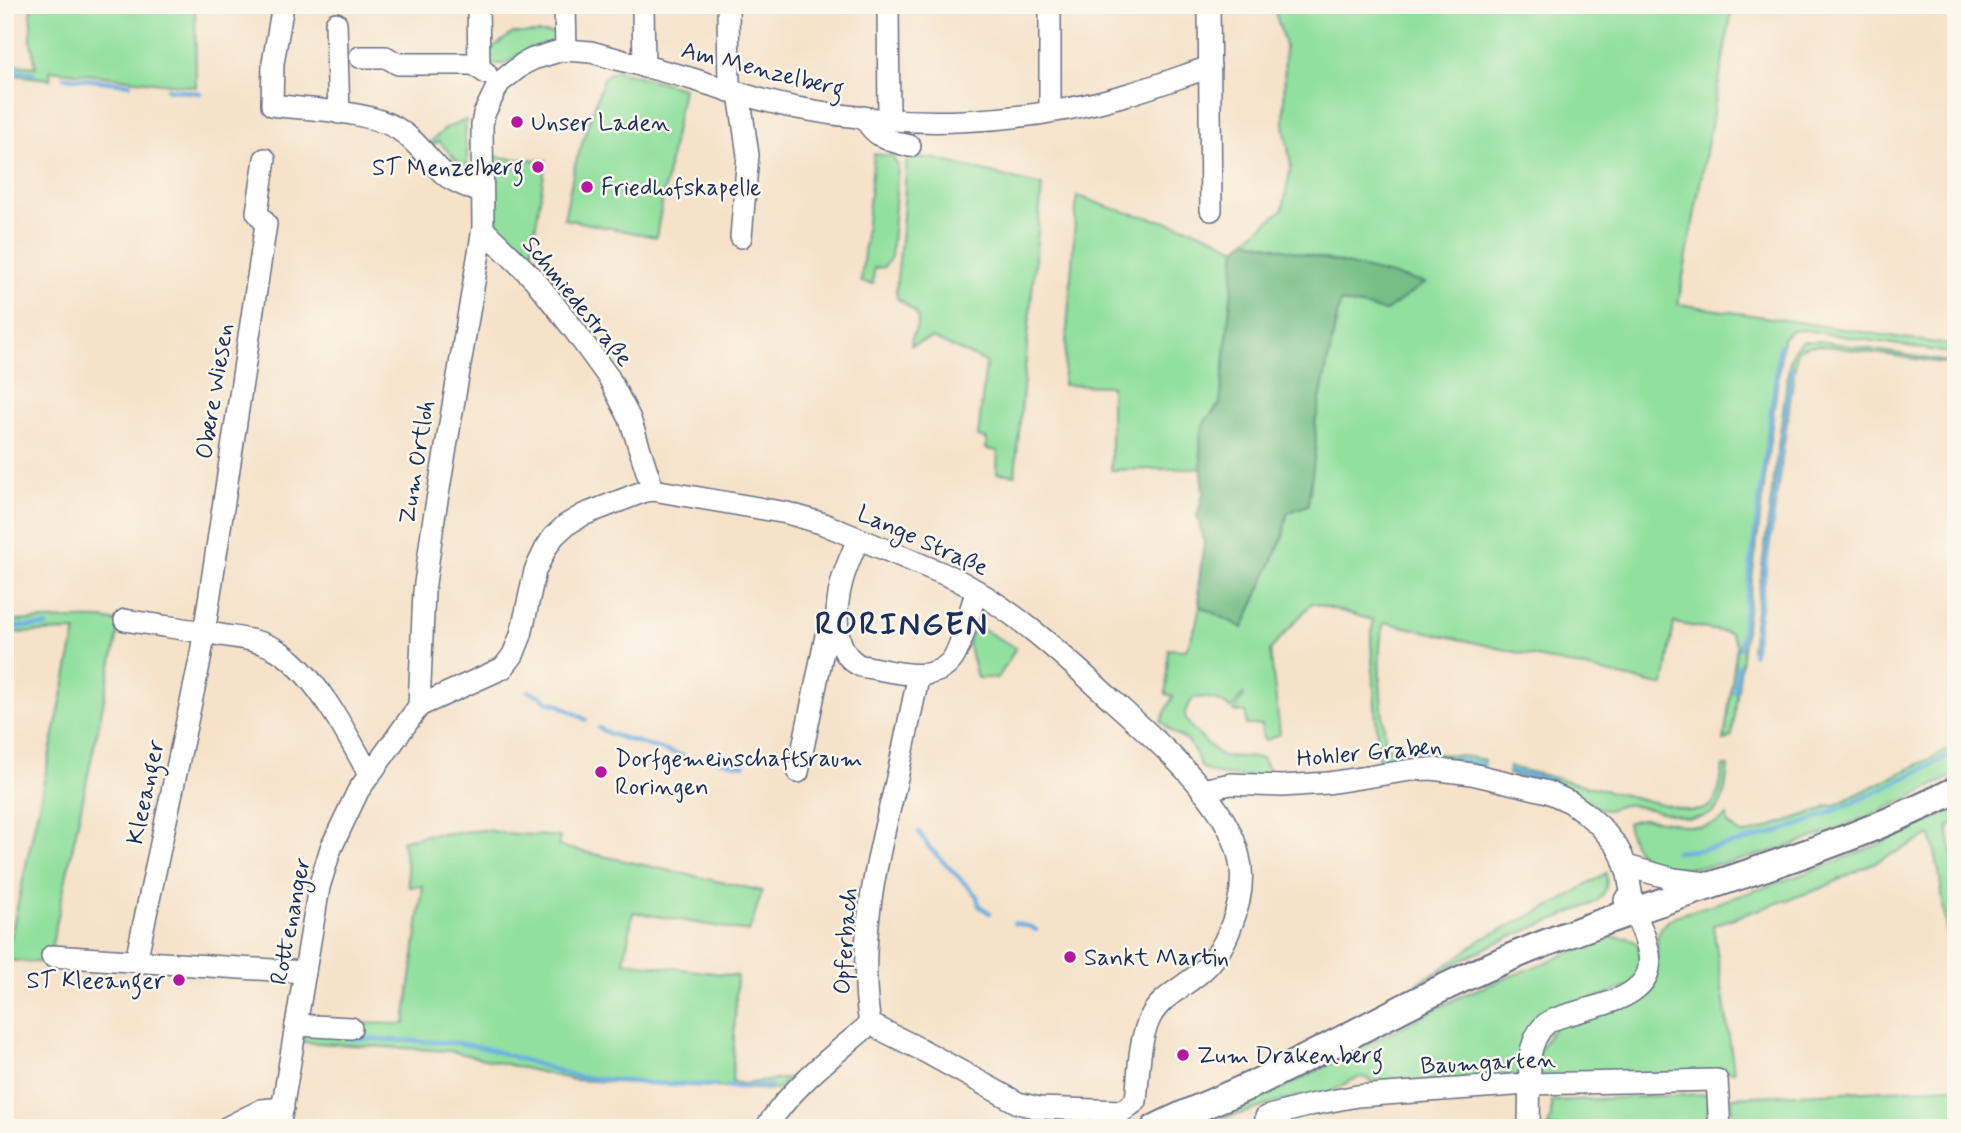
<svg xmlns="http://www.w3.org/2000/svg" width="1961" height="1133" font-family="Mynerve,sans-serif">
<style>
.green{fill:#92e09e;stroke:#56887e;stroke-width:2}
.forest{fill:#75be85;stroke:#487672;stroke-width:2}
.lines{fill:none;stroke-linecap:round;stroke-linejoin:round}
.stream{stroke:#6cafe1;stroke-width:4.5}
.minor-casing{stroke:#676e83;stroke-width:24}
.major-casing{stroke:#676e83;stroke-width:30}
.minor{stroke:#fff;stroke-width:21}
.major{stroke:#fff;stroke-width:26}
.poi-dot{fill:#b5179e;stroke:#fbf7ec;stroke-width:2.5}
.labels{text-anchor:middle;stroke-width:5;stroke-linejoin:round;paint-order:stroke}
.street-label{font-size:24px;fill:#1b2f5e;stroke:#fbf7ec}
.poi-label{font-size:24px;fill:#1b2f5e;stroke:#fbf7ec;text-anchor:start}
.district-label{font-size:32px;font-weight:bold;letter-spacing:2px;fill:#1b2f5e;stroke:#fbf7ec}
</style>
<rect width="100%" height="100%" fill="#fbf7ec"/>
<filter id="ink" filterUnits="userSpaceOnUse"><feTurbulence type="fractalNoise" baseFrequency=".0143" numOctaves="2"/><feDisplacementMap in="SourceGraphic" scale="14" xChannelSelector="R" yChannelSelector="G"/><feConvolveMatrix kernelMatrix="1 2 1 2 8 2 1 2 1" color-interpolation-filters="sRGB"/></filter>
<filter id="wash" filterUnits="userSpaceOnUse"><feTurbulence type="fractalNoise" baseFrequency=".00686" numOctaves="4" result="noise"/><feDisplacementMap in="SourceGraphic" scale="28" xChannelSelector="R" yChannelSelector="G"/><feGaussianBlur stdDeviation="1.57" result="paint"/><feColorMatrix in="noise" values="0 0 0 0 0 0 0 0 0 0 0 0 0 0 0 0 0 1.4 0 .05"/><feComposite in="paint" operator="in"/></filter>
<g filter="url(#wash)">
<rect width="100%" height="100%" fill="#f5e2c9"/>
<g class="green">
<polygon points="31,5 195,5 196,87 50,70 51,79 5,74 5,64 36,67 31,42"/>
<path d="M1273,5H1733L1678,304L1956,346V354L1804,330L1791,331L1783,338L1732,736L1724,741L1737,645L1730,633L1674,623L1664,686L1384,622C1374,661 1383,708 1386,748H1401L1402,756C1431,753 1456,753 1484,760L1482,768L1379,767L1371,641L1373,620L1312,603L1270,650L1280,734L1265,741L1262,736V725H1246V713L1234,711L1244,696L1243,694L1231,709C1218,699 1209,696 1193,698C1191,702 1186,708 1185,713C1183,725 1213,748 1221,756L1262,758L1272,777L1222,775L1210,772L1201,767L1196,754L1188,741L1171,731L1161,721L1173,696L1166,694L1168,649L1186,650L1196,625L1200,606L1243,628L1283,537L1287,513L1316,446L1315,424L1340,302L1386,311L1424,283L1246,240L1283,209L1291,165L1284,125L1285,45Z"/>
<polygon points="513,33 557,33 559,40 527,49 504,64 489,64 484,54"/>
<polygon points="615,70 683,88 656,237 564,219 575,165 604,77"/>
<polygon points="466,120 465,143 467,146 467,166 471,167 469,171 461,174 450,169 458,162 439,141 430,147 428,144 446,128"/>
<polygon points="874,154 892,156 898,166 891,257 884,267 874,268 873,284 861,282"/>
<polygon points="490,156 516,159 546,160 532,251 520,253 498,226 493,217"/>
<path d="M907,157L936,159L1042,186L1015,475L997,473L998,451L986,449L987,439L978,437L986,362L932,338L911,345C911,337 913,335 916,329C924,313 907,306 897,298L896,290L902,231Z"/>
<path d="M1077,196C1091,200 1104,206 1118,210C1159,221 1200,226 1236,249L1220,404C1198,428 1198,436 1202,468L1111,470V386L1063,385Z"/>
<polygon points="1803,341 1820,341 1956,363 1956,365 1820,345 1807,346 1797,351 1755,649 1751,649 1789,365 1794,349"/>
<path d="M77,619C91,619 108,617 120,624L51,949V963L5,960V946L9,945L76,631L5,633V621Z"/>
<polygon points="975,625 1016,648 998,678 977,678 968,643"/>
<path d="M1956,746V774C1900,805 1698,899 1643,856C1633,849 1629,834 1627,823C1632,821 1638,819 1643,819C1674,819 1699,838 1727,816L1728,824L1741,834H1749L1823,809L1826,806L1835,805Z"/>
<path d="M1723,766H1728C1724,796 1725,819 1687,818L1631,805H1623L1607,810L1600,809L1565,788L1508,774L1510,767L1690,811C1721,811 1719,790 1723,766Z"/>
<path d="M1956,808V822L1948,826L1956,880V1009L1939,871L1931,835L1822,888L1713,925L1734,1071L1549,1079L1542,1077L1537,1068L1538,1053L1554,1027L1621,1004L1657,961C1656,940 1654,929 1675,916C1771,887 1866,854 1956,808Z"/>
<polygon points="486,830 503,833 560,837 558,846 571,849 762,891 749,932 633,912 624,962 737,976 732,1082 744,1084 789,1078 776,1090 574,1080 450,1051 302,1042 304,1032 359,1023 405,1024 423,886 409,887 407,867 402,841 425,835"/>
<path d="M1606,873C1608,887 1606,894 1594,903L1496,943L1462,960L1417,985V983L1437,972L1482,939L1561,901Z"/>
<path d="M1609,937L1628,938L1638,944L1643,968L1628,987L1562,1008L1518,1075L1378,1086C1360,1069 1353,1081 1336,1089C1327,1094 1316,1096 1307,1099L1302,1095L1213,1122L1293,1083L1461,996Z"/>
<polygon points="1956,1087 1956,1128 1732,1128 1732,1097"/>
<polygon points="1709,1094 1707,1128 1548,1128 1551,1117 1551,1101"/>
</g>
<polygon class="forest" points="1246,240 1425,283 1386,311 1340,302 1315,424 1316,446 1308,505 1287,513 1283,537 1243,628 1200,606 1198,588 1204,542 1197,515 1203,494 1200,434 1206,420 1220,404 1236,249"/>
<g class="lines">
<g class="stream">
<polyline points="5,70 34,73"/>
<polyline points="64,77 130,84"/>
<polyline points="167,89 200,93"/>
<polyline points="5,627 46,626"/>
<polyline points="1740,648 1780,345"/>
<polyline points="1753,654 1792,368"/>
<polyline points="528,691 541,696 549,702 558,704 586,720"/>
<polyline points="1735,692 1738,666"/>
<polyline points="599,728 610,734 683,756"/>
<polyline points="1416,759 1453,759 1483,765"/>
<polyline points="718,760 744,765"/>
<polyline points="1389,764 1404,760"/>
<polyline points="1509,771 1553,781"/>
<polyline points="919,832 928,846 977,896 979,906 990,913"/>
<path d="M1675,852C1776,846 1867,797 1956,752"/>
<polyline points="1014,923 1031,927 1036,930"/>
<polyline points="347,1038 457,1043 485,1048 578,1077 647,1083 715,1086"/>
<polyline points="727,1087 772,1086"/>
</g>
</g>
</g>
<g filter="url(#ink)">
<g class="lines">
<defs>
<g id="minor">
<path d="M283,5L273,63L272,105C309,110 367,110 398,129C417,141 428,159 444,174C454,183 470,187 482,193"/>
<polyline points="478,5 479,68 486,73"/>
<polyline points="565,5 566,50"/>
<polyline points="643,5 644,67"/>
<polyline points="728,5 729,91"/>
<polyline points="888,5 889,119"/>
<polyline points="1209,5 1211,210"/>
<polyline points="336,23 339,113"/>
<polyline points="360,57 386,57 398,64 479,64"/>
<polyline points="739,93 748,155 741,237"/>
<polyline points="1050,111 1050,5"/>
<path d="M864,117C874,137 889,141 910,146"/>
<polyline points="483,229 534,279 575,331 609,378 630,419 653,490"/>
<path d="M858,540C852,553 846,567 842,581C835,607 831,653 861,666C890,670 939,689 956,653C965,635 969,610 977,591"/>
<path d="M125,620C155,625 185,629 215,634C236,638 259,639 277,650C315,672 348,736 369,774"/>
<path d="M419,706L424,591L433,524L483,229L482,125L484,114L499,83L523,64L533,59L556,52L566,50L591,52C623,61 656,69 689,78C724,89 760,101 797,108C906,129 1021,126 1129,94C1156,86 1183,76 1210,67"/>
<polyline points="798,772 826,636 830,625 836,619"/>
<polyline points="1202,790 1231,784 1282,786 1328,783 1411,770 1432,769 1472,774 1548,792 1570,802 1584,812 1600,826 1616,845 1622,856 1628,874 1634,911"/>
<polyline points="1626,866 1674,879 1714,884"/>
<polyline points="52,956 305,972"/>
<polyline points="136,961 200,660 266,224 257,212 265,159"/>
<polyline points="296,1025 351,1028"/>
<polyline points="1266,1117 1310,1105 1357,1096 1528,1084 1717,1080 1720,1128"/>
<polyline points="226,1128 262,1110 283,1108"/>
<path d="M279,1128L319,887L331,848L358,791L419,706L503,668L513,655L521,635L535,571L546,548L554,536L566,525L583,515L645,491L653,490L787,513L821,523L956,579C1016,611 1065,657 1114,702C1156,740 1227,800 1239,857C1245,880 1239,907 1230,929C1224,945 1214,961 1201,972C1185,986 1159,998 1150,1018C1138,1042 1139,1075 1136,1101L1123,1111L1039,1108L1018,1103L924,1051L870,1024C857,947 875,865 894,791C903,753 910,714 919,675"/>
<path d="M766,1128C792,1086 833,1056 870,1024"/>
<path d="M1529,1128L1530,1057C1532,1044 1537,1031 1547,1023C1552,1019 1560,1017 1567,1015C1601,1004 1660,997 1648,949C1644,932 1636,914 1625,900"/>
</g>
<path id="major" d="M1155,1128C1190,1110 1227,1097 1262,1080C1354,1035 1443,983 1538,946C1677,891 1822,858 1956,790"/>
</defs>
<use href="#minor" class="minor-casing"/>
<use href="#major" class="major-casing"/>
<use href="#minor" class="minor"/>
<use href="#major" class="major"/>
</g>
</g>
<g class="poi-dot">
<circle cx="517" cy="122" r="7"/>
<circle cx="538" cy="167" r="7"/>
<circle cx="587" cy="187" r="7"/>
<circle cx="601" cy="772" r="7"/>
<circle cx="1070" cy="957" r="7"/>
<circle cx="179" cy="980" r="7"/>
<circle cx="1183" cy="1055" r="7"/>
</g>
<g class="labels">
<g class="street-label">
<text transform="translate(763 69) rotate(14)" y="8">Am Menzelberg</text>
<text transform="translate(578 301) rotate(51)" y="8">Schmiedestraße</text>
<text transform="translate(214 391) rotate(-81)" y="8">Obere Wiesen</text>
<text transform="translate(416 462) rotate(-81)" y="8">Zum Ortloh</text>
<text transform="translate(923 540) rotate(24)" y="8">Lange Straße</text>
<text transform="translate(1369 752) rotate(-5)" y="8">Hohler Graben</text>
<text transform="translate(145 792) rotate(-78)" y="8">Kleeanger</text>
<text transform="translate(290 921) rotate(-79)" y="8">Rottenanger</text>
<text transform="translate(845 941) rotate(-86)" y="8">Opferbach</text>
<text transform="translate(1488 1062) rotate(-3)" y="8">Baumgarten</text>
</g>
<g class="poi-label">
<text x="531" y="130">Unser Laden</text>
<text x="524" y="175" text-anchor="end">ST Menzelberg</text>
<text x="601" y="195">Friedhofskapelle</text>
<text x="615" y="766">Dorfgemeinschaftsraum<tspan x="615" dy="28">Roringen</tspan></text>
<text x="1084" y="965">Sankt Martin</text>
<text x="165" y="988" text-anchor="end">ST Kleeanger</text>
<text x="1197" y="1063">Zum Drakenberg</text>
</g>
<g class="district-label">
<text x="902" y="634">RORINGEN</text>
</g>
</g>
<rect width="1961" height="1133" fill="none" stroke="#fbf7ec" stroke-width="28"/>
</svg>
